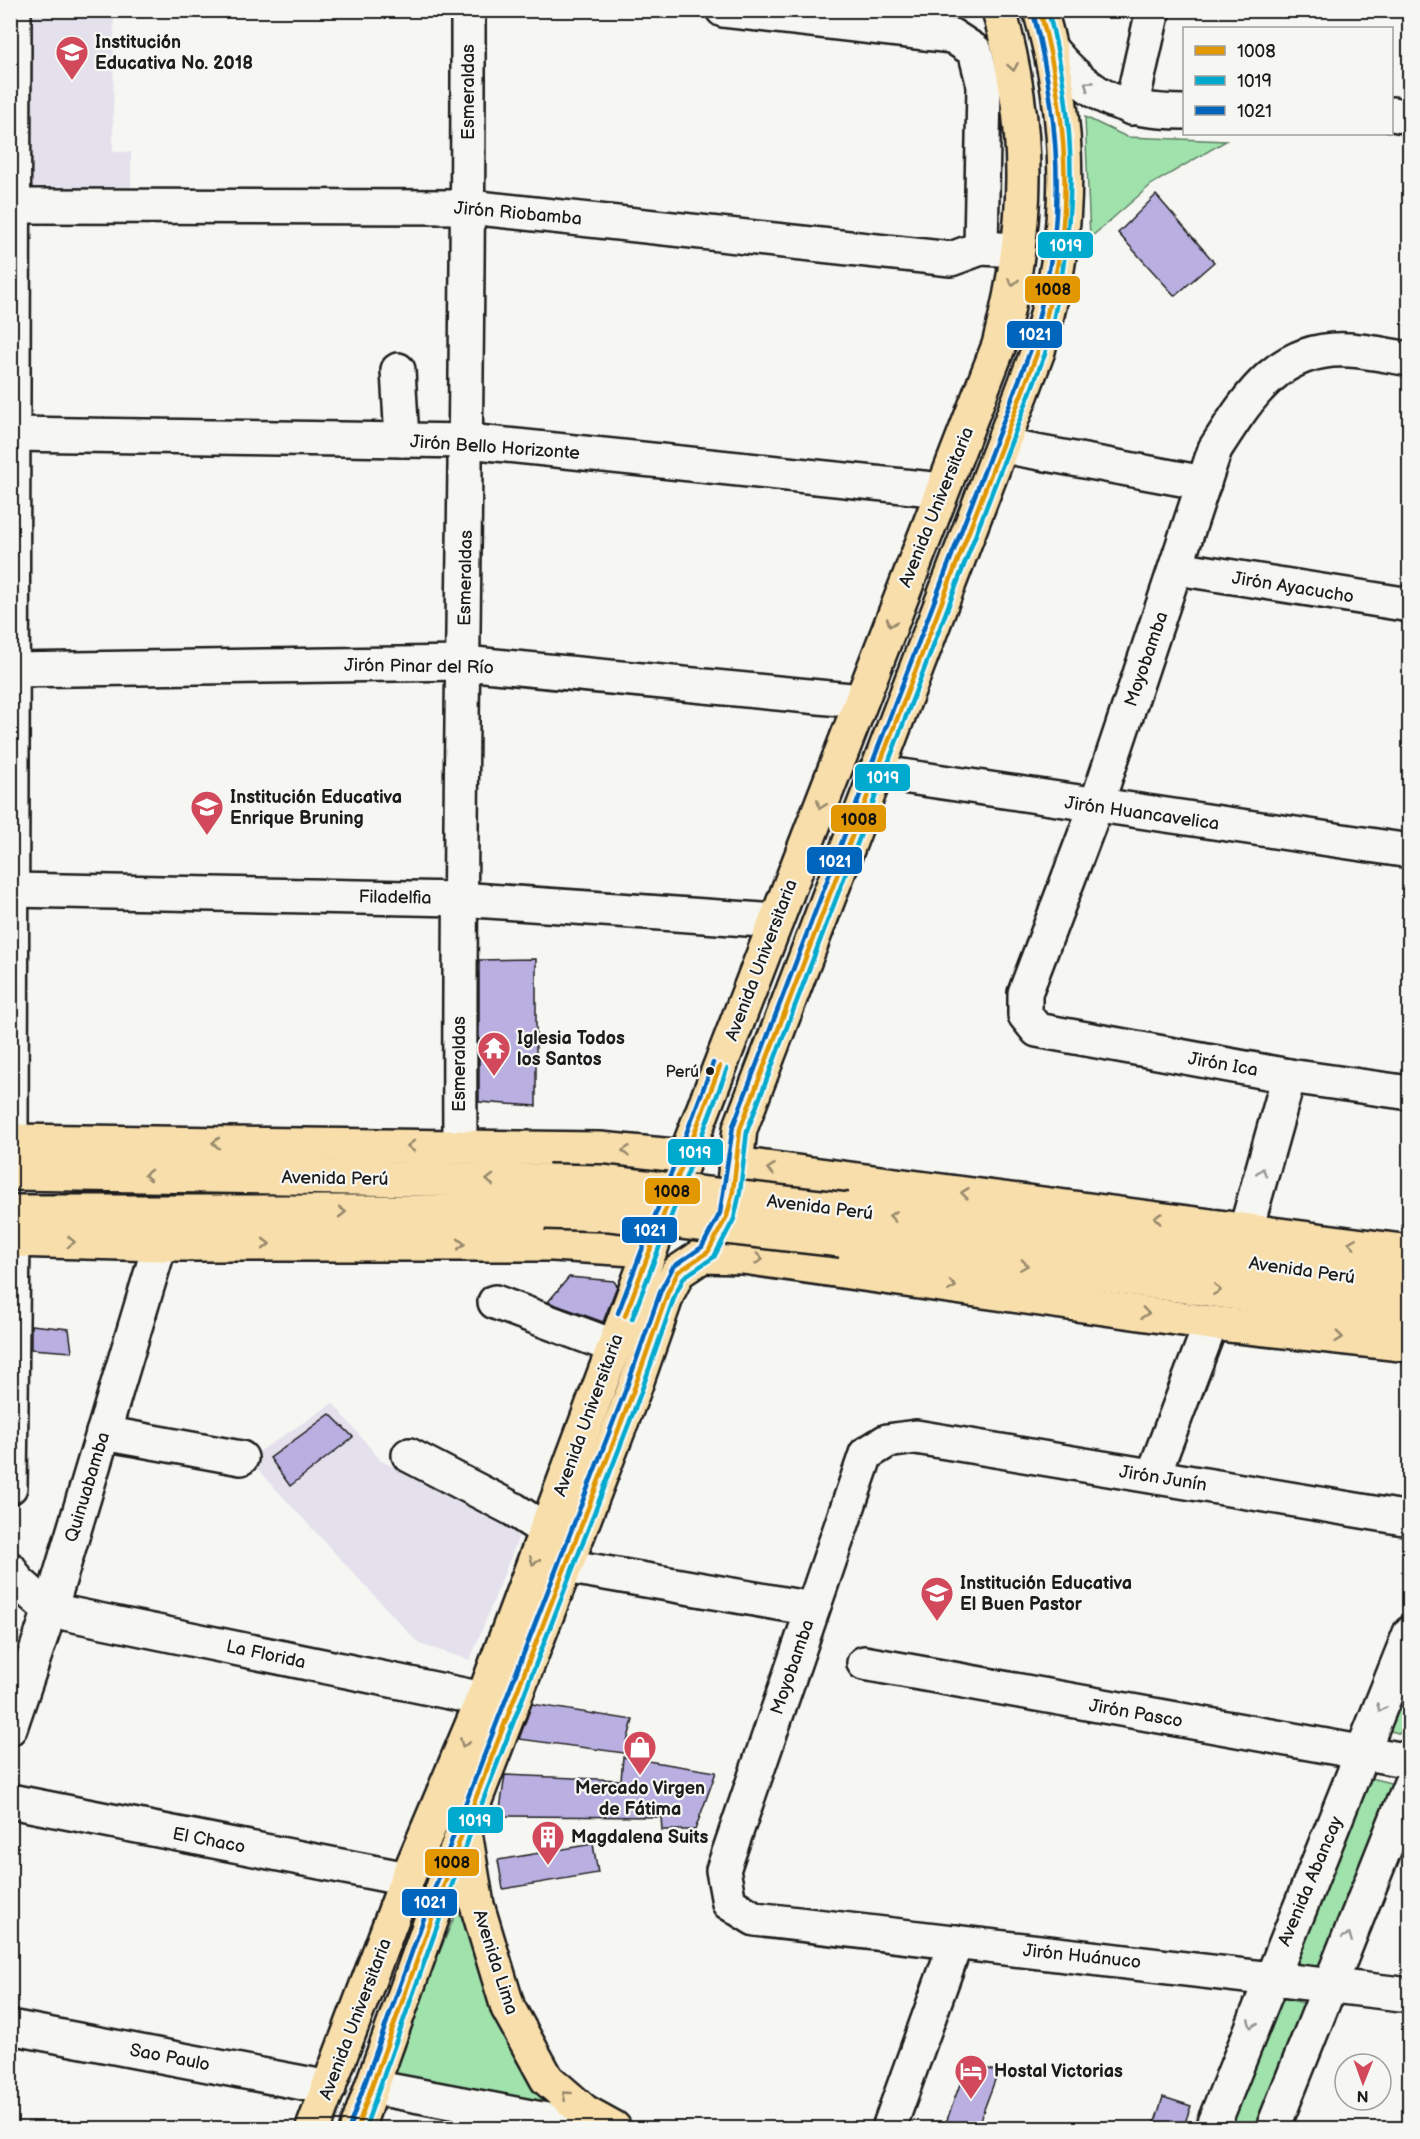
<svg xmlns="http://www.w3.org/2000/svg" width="1420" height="2139" font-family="'Balsamiq Sans',sans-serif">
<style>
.built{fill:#e4e1ed}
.green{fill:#9fe2ac;stroke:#5e7f64;stroke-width:1.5}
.building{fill:#b9afe1;stroke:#1c1c1c;stroke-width:1.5}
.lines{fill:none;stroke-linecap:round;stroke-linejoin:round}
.minor-casing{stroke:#1c1c1c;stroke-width:38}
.major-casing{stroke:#1c1c1c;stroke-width:38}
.minor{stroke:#f6f6f2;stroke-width:33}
.major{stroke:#f8deab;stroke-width:33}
.major-bridge-casing{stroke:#1c1c1c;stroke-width:38;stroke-linecap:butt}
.major-bridge{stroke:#f8deab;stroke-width:33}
.bus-1-casing{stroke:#f6f6f2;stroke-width:9}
.bus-2-casing{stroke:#f6f6f2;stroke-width:9}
.bus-3-casing{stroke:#f6f6f2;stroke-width:9}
.bus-1{stroke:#e19803;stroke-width:4.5}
.bus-2{stroke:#00a9ce;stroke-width:4.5}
.bus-3{stroke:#0065bd;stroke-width:4.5}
.oneway{stroke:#95876b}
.oneway2{stroke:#949492}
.bus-dot{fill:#1c1c1c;stroke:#f6f6f2;stroke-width:2}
.labels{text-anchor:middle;stroke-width:4.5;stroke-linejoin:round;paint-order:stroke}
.bus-label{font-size:16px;fill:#1c1c1c;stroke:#f6f6f2;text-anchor:end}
.poi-label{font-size:18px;font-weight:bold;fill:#1c1c1c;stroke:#f6f6f2;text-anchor:start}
.street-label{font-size:18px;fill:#1c1c1c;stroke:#f6f6f2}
.line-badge{stroke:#f6f6f2;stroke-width:2}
.badge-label{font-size:16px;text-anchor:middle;font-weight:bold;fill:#fff}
.pale-badge-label{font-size:16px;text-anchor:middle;font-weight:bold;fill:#111}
</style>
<rect width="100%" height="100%" fill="#f6f6f2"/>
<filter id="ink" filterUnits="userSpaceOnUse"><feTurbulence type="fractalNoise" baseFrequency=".0167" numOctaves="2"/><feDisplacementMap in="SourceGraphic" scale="12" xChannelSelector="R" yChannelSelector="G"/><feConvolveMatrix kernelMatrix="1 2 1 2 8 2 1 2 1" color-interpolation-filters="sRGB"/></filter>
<g filter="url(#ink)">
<g class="built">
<polygon points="31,11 114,11 113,152 131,152 131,189 29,188"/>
<polygon points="333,1403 381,1461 523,1526 470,1660 419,1644 248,1459"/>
</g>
<g class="green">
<polygon points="1085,117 1127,137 1226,141 1152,184 1090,238"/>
<polygon points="1409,1674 1409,1736 1387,1730"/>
<polygon points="1362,1776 1403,1786 1322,1974 1293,1970"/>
<polygon points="458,1908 489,1990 557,2106 394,2080 390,2070"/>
<polygon points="1281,1998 1308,2004 1259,2128 1226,2128"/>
</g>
<g class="building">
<polygon points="1156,195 1214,262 1175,296 1118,233"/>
<polygon points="536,959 536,1106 479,1102 479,960"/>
<polygon points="569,1277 614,1281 617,1286 603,1322 548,1302"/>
<polygon points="31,1325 69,1329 72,1352 31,1349"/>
<polygon points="330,1414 353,1437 290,1486 270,1458"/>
<polygon points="532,1704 633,1720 624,1753 519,1739"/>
<polygon points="623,1757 716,1772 695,1830 662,1830 661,1817 499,1816 505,1775 621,1780"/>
<polygon points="593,1844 598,1873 503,1889 498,1860"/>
<polygon points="968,2062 998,2072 977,2128 944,2128"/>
<polygon points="1163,2097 1191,2106 1183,2128 1153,2128"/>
</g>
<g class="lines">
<defs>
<g id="minor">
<polyline points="723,10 952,36 975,51 984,86 981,248"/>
<path d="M1052,51C1094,100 1122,111 1184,112"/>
<polyline points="1131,108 1153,10"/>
<polyline points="1392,114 1410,117"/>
<polyline points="13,206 469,207 951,259 981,248 1018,250"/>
<path d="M1410,359C1390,356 1369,351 1349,350C1279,346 1249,396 1215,449L1096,806L1025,993V1015L1037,1030L1289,1076L1410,1093"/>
<polyline points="398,370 402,440"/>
<polyline points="10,434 468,441 942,490"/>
<polyline points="1003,446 1204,483"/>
<polyline points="1177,568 1410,605"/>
<polyline points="12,670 464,663 861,701"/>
<polyline points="875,772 1410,851"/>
<polyline points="12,890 459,899 776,921"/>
<polyline points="11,1141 14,10"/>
<path d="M460,1146C458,768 469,389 468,10"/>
<polyline points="1246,1229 1289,1076"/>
<polyline points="495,1302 613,1346"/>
<polyline points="103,1433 241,1458"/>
<polyline points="409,1455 513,1509 545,1530"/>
<polyline points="1153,1476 1211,1323"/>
<polyline points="10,1487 13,1240"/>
<polyline points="1410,1519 916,1437 887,1441 866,1454 723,1870 729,1903 755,1919 1410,1995"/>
<polyline points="565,1566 812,1609"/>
<polyline points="10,1569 17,1581 50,1610 483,1699"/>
<polyline points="864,1663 1410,1761"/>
<polyline points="10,1728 50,1610 160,1244"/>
<polyline points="10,1801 407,1879"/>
<polyline points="10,2027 329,2088"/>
<polyline points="372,2087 589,2128"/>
<polyline points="889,2128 956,1942"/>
<polyline points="1212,2128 1410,1633"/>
<polyline points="1273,2128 1410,1785"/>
</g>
<g id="major">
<polyline points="10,1141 600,1149 685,1157"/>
<polyline points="735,1164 1410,1252"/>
<polyline points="10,1173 548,1181"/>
<polyline points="847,1210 1410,1284"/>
<polyline points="10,1212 545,1212"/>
<polyline points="10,1240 160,1244 553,1244 650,1250"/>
<polyline points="841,1240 1410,1316"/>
<polyline points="701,1256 743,1257 1211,1323 1410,1345"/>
<polyline points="465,1832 477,1905 508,2008 547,2079 585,2112 614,2128"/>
<path d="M313,2128L407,1879L483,1699L685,1157L999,345C1030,226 1032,130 999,10"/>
<path d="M357,2128L465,1826L633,1392L668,1292L678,1272L708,1252L727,1216L733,1191L740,1129L1038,351C1044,326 1051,300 1056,275C1072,187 1065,96 1040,10"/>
</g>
</defs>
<use href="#minor" class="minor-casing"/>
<use href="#major" class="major-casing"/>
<use href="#minor" class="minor"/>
<use href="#major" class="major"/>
<defs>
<g id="major-bridge">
<polyline points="548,1181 601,1182 847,1210"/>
<polyline points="545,1212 610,1214 841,1240"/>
</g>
</defs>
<use href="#major-bridge" class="major-bridge-casing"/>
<use href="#major-bridge" class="major-bridge"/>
<defs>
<g id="bus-1">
<polyline points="625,1316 720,1066"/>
<path d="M357,2128L465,1826L633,1392L668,1292L678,1272L708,1252L727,1216L733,1191L740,1129L1038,351C1047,315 1056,280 1061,243C1071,164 1060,86 1040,10"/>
</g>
<g id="bus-2">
<polyline points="632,1319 727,1069"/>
<path d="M365,2128L472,1829L640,1395L675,1295L684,1277L714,1257L734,1219L740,1192L747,1131L1045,354C1077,231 1080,134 1048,10"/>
</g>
<g id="bus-3">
<polyline points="618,1313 713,1063"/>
<path d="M350,2125L458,1823L626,1389L661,1290L673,1267L702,1247L720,1213L733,1126L1031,349C1040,313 1049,277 1054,240C1062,163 1052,87 1033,12"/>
</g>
</defs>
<use href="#bus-1" class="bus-1-casing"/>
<use href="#bus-2" class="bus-2-casing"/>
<use href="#bus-3" class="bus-3-casing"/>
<use href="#bus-1" class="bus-1"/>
<use href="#bus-2" class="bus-2"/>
<use href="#bus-3" class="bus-3"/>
</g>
<defs><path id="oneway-chevron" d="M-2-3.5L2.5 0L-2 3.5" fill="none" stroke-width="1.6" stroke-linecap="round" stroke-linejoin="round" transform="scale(1.5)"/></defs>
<g class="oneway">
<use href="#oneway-chevron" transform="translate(1013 67) rotate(80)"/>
<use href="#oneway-chevron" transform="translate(1013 282) rotate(99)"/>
<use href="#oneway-chevron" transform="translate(891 623) rotate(111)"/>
<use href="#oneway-chevron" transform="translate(821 805) rotate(111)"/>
<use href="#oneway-chevron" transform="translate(216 1143) rotate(-179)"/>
<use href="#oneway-chevron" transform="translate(411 1146) rotate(-179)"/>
<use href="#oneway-chevron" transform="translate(626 1151) rotate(-175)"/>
<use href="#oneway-chevron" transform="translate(771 1169) rotate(-173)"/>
<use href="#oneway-chevron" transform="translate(148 1175) rotate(-179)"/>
<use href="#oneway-chevron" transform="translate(490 1180) rotate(-179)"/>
<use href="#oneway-chevron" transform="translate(965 1193) rotate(-173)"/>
<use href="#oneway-chevron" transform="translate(342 1212)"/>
<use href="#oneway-chevron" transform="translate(893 1216) rotate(-172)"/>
<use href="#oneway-chevron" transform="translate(1158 1218) rotate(-173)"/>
<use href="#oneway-chevron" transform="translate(71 1242) rotate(2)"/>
<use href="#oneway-chevron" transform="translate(1352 1243) rotate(-172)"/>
<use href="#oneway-chevron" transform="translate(266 1244)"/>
<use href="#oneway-chevron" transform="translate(461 1244)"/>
<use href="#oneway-chevron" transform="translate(759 1259) rotate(8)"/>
<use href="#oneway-chevron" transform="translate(1024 1265) rotate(8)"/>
<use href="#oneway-chevron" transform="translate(952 1286) rotate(8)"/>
<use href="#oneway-chevron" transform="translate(1217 1290) rotate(8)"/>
<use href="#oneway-chevron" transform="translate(1145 1313) rotate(8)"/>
<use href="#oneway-chevron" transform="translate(1339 1337) rotate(6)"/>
<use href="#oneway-chevron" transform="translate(534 1561) rotate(110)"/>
<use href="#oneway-chevron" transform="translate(464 1743) rotate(113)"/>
<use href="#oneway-chevron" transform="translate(566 2095) rotate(-139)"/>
</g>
<g class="oneway2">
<use href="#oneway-chevron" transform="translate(1088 85) rotate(-144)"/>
<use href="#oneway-chevron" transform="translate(1262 1172) rotate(-74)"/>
<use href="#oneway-chevron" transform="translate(1381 1708) rotate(111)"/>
<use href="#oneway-chevron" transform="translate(1348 1937) rotate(-68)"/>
<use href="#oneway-chevron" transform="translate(1252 2024) rotate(111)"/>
</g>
</g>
<defs>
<symbol id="school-pin" viewBox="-11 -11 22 30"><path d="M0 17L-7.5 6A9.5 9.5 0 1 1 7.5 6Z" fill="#d1495b" stroke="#f6f6f2"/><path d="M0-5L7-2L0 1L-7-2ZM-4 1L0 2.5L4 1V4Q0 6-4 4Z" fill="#fff"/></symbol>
<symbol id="temple-pin" viewBox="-11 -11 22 30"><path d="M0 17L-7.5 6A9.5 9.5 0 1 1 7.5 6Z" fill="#d1495b" stroke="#f6f6f2"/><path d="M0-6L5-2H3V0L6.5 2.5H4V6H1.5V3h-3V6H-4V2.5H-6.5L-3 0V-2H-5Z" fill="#fff"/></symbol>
<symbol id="shop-pin" viewBox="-11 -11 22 30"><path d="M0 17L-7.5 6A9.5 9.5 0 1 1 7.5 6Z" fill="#d1495b" stroke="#f6f6f2"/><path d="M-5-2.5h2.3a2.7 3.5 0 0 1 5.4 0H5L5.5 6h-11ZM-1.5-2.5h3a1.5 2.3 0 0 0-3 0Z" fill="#fff"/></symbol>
<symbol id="building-pin" viewBox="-11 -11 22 30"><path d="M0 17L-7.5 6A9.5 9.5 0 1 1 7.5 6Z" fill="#d1495b" stroke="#f6f6f2"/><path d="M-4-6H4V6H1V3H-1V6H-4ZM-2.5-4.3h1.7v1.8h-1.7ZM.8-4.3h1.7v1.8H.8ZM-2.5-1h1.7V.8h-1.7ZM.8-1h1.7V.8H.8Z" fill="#fff"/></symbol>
<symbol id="hotel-pin" viewBox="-11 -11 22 30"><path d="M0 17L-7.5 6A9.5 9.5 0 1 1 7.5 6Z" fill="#d1495b" stroke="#f6f6f2"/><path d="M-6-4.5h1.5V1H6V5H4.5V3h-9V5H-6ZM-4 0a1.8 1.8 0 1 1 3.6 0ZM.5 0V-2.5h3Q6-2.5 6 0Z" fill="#fff"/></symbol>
</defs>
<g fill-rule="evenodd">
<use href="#school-pin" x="53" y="33" width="38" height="52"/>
<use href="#school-pin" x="188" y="788" width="38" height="52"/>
<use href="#temple-pin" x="475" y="1029" width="38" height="52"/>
<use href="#school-pin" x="918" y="1574" width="38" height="52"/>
<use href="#shop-pin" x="621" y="1728" width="38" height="52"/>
<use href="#building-pin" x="529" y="1818" width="38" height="52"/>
<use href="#hotel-pin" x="952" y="2052" width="38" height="52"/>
</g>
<circle class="bus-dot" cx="710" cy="1071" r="5"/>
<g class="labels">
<g class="bus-label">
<text x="699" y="1077">Perú</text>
</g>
<g class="poi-label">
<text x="95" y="48">Institución<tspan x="95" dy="21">Educativa No. 2018</tspan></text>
<text x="230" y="803">Institución Educativa<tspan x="230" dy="21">Enrique Bruning</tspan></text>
<text x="517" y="1044">Iglesia Todos<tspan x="517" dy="21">los Santos</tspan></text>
<text x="960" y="1589">Institución Educativa<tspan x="960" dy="21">El Buen Pastor</tspan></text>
<text x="640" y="1794" text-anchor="middle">Mercado Virgen<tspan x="640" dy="21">de Fátima</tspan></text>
<text x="571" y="1843">Magdalena Suits</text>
<text x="994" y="2077">Hostal Victorias</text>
</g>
<g class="street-label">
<text transform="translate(468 92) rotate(-90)" y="6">Esmeraldas</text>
<text transform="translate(518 213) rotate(5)" y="6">Jirón Riobamba</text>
<text transform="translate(495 447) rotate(4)" y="6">Jirón Bello Horizonte</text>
<text transform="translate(936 507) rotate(-68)" y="6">Avenida Universitaria</text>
<text transform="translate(465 578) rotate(-89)" y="6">Esmeraldas</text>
<text transform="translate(1293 587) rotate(9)" y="6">Jirón Ayacucho</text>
<text transform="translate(1146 659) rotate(-71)" y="6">Moyobamba</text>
<text transform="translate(419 666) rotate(1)" y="6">Jirón Pinar del Río</text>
<text transform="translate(1142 813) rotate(8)" y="6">Jirón Huancavelica</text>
<text transform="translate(395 897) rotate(1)" y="6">Filadelfia</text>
<text transform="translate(761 960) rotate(-69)" y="6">Avenida Universitaria</text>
<text transform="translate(459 1064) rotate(-90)" y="6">Esmeraldas</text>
<text transform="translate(1223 1064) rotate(10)" y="6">Jirón Ica</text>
<text transform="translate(335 1178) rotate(1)" y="6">Avenida Perú</text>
<text transform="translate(820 1207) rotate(7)" y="6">Avenida Perú</text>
<text transform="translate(1302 1270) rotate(8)" y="6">Avenida Perú</text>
<text transform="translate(588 1415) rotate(-70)" y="6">Avenida Universitaria</text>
<text transform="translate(1163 1478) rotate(9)" y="6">Jirón Junín</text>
<text transform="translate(87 1487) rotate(-73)" y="6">Quinuabamba</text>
<text transform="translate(266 1654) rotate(12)" y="6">La Florida</text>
<text transform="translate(792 1667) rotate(-71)" y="6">Moyobamba</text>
<text transform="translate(1136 1713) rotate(10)" y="6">Jirón Pasco</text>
<text transform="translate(209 1840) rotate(11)" y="6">El Chaco</text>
<text transform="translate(1310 1881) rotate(-67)" y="6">Avenida Abancay</text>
<text transform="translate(1082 1956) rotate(6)" y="6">Jirón Huánuco</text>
<text transform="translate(496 1962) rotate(72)" y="6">Avenida Lima</text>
<text transform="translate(355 2019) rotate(-69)" y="6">Avenida Universitaria</text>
<text transform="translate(170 2057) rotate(11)" y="6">Sao Paulo</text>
</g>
</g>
<g class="line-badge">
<rect x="1037" y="231" width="57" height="28" rx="6" fill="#00a9ce"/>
<rect x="1024" y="275" width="57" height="29" rx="6" fill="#e19803"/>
<rect x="1006" y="320" width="57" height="29" rx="6" fill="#0065bd"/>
<rect x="854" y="763" width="57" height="29" rx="6" fill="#00a9ce"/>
<rect x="830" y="804" width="57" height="29" rx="6" fill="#e19803"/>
<rect x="806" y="846" width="57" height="29" rx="6" fill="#0065bd"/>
<rect x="667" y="1138" width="57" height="28" rx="6" fill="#00a9ce"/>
<rect x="644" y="1177" width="57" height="28" rx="6" fill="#e19803"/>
<rect x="621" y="1216" width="57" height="28" rx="6" fill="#0065bd"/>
<rect x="447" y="1806" width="57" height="28" rx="6" fill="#00a9ce"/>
<rect x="424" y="1848" width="56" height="29" rx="6" fill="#e19803"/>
<rect x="401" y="1888" width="57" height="29" rx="6" fill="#0065bd"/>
</g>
<g class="badge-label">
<text x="1066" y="251">1019</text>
<text x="1035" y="340">1021</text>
<text x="883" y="783">1019</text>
<text x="835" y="867">1021</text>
<text x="695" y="1158">1019</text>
<text x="650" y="1236">1021</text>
<text x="475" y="1826">1019</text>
<text x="430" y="1908">1021</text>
</g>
<g class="pale-badge-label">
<text x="1053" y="295">1008</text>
<text x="859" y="825">1008</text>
<text x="672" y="1197">1008</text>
<text x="452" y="1868">1008</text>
</g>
<rect width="1420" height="2139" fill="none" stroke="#f6f6f2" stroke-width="36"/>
<rect x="18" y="18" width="1384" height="2103" fill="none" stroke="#1c1c1c" stroke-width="2" filter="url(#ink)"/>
<rect x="1183" y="27" width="210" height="108" fill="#f6f6f2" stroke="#9f9f9c" stroke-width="1.5"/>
<rect x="1195" y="46" width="30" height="9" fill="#e19803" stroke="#9f9f9c" stroke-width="1.5"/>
<text x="1237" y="57" font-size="18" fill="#1c1c1c">1008</text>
<rect x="1195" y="76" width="30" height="9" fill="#00a9ce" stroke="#9f9f9c" stroke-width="1.5"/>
<text x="1237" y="87" font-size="18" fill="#1c1c1c">1019</text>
<rect x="1195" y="106" width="30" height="9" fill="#0065bd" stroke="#9f9f9c" stroke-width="1.5"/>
<text x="1237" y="117" font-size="18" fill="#1c1c1c">1021</text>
<g transform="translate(1363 2082) rotate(181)"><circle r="28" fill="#f6f6f2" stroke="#9f9f9c" stroke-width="1.5"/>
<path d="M0-4.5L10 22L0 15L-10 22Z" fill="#d1495b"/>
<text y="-9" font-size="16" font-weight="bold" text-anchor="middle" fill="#1c1c1c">N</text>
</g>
</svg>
